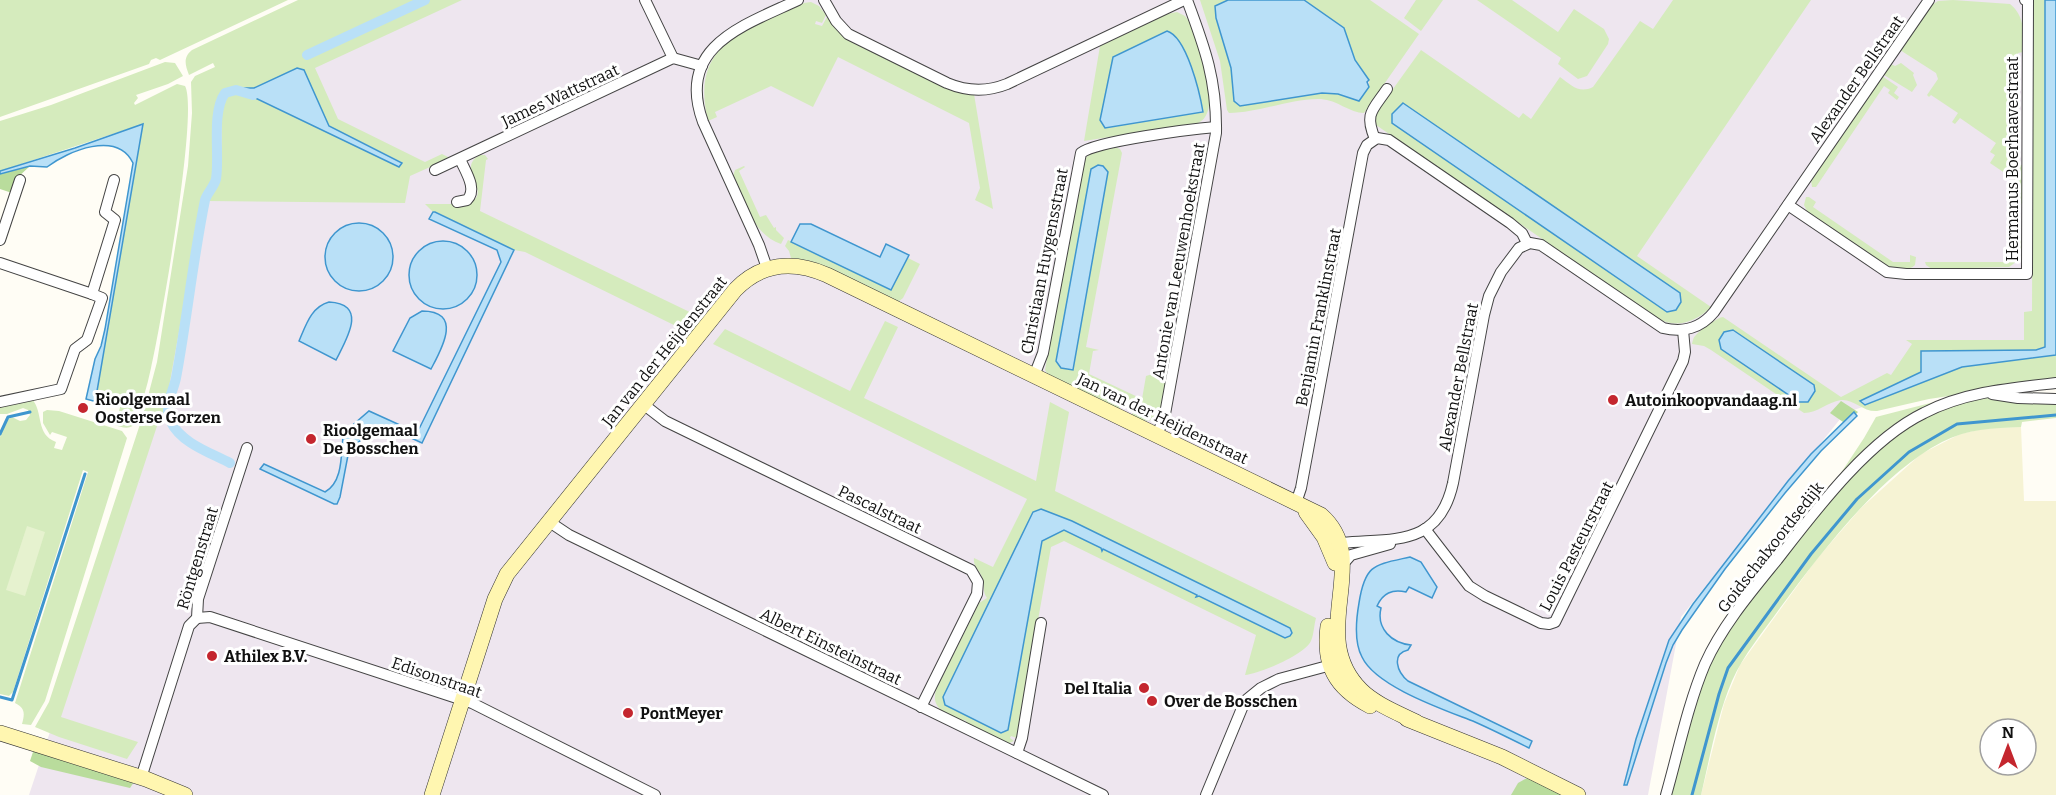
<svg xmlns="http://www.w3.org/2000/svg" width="2056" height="795" font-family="Bitter,serif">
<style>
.industrial{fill:#eee6ef}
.farmland{fill:#f6f3d4;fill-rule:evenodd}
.green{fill:#d5ebbd;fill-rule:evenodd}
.forest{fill:#b9dc9c}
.pitch{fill:#e6f2cf}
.water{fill:#b9e0f7;stroke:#3f96cf;stroke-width:1.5}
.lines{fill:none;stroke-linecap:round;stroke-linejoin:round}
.stream{stroke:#3f96cf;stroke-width:3}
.canal{stroke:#b9e0f7;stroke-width:10}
.street-casing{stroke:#444;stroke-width:12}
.secondary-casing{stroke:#333;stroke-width:16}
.street{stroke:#fff;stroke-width:10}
.secondary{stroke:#fff6b0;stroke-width:15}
.poi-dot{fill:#c4262e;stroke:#fff;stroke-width:2}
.labels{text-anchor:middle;stroke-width:6;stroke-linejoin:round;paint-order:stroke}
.street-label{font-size:16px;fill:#111;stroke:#fff}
.poi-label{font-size:16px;font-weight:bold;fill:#111;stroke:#fff;text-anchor:start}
</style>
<rect width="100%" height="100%" fill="#fffdf5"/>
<polygon class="industrial" points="445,0 2042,0 2037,343 1974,369 1845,413 1681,617 1648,795 29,795 157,410 225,96"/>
<path class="farmland" d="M2021,427L2024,501H2056V795H1701L1724,704L1740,665L1816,560L1861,508L1921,454L1960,434L1987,428ZM1990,729H2026V765H1990Z"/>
<g class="green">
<polygon points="0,0 288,0 160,60 156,58 151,60 149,64 0,117"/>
<path d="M298,0H462L315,68L338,119L425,162L442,154L450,158L410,176L405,203L207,201C227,171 220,140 222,105L225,96L232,92L251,96L399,167L401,162L329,126L304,70L297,68C283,74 268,85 253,89C240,92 234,83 221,95L216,116L213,178L203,198L164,415L161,414L61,717L138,742L127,759L59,737L35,727L49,702L143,415L157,362L188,166L192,113L191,82L195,76L215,67L213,63L189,75C185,65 183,57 192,50Z"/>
<path d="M1200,0H1228L1215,6V16L1231,68L1234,101L1240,106L1322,93L1338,94L1359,101L1369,87V79L1355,60L1344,28L1304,0H1370L1419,34L1364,113C1350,113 1337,100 1321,99C1291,98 1259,113 1229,113L1227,110L1220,61Z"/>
<polygon points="1416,0 1443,0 1421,31 1404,18"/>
<polygon points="1477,0 1512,0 1558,32 1574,9 1604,29 1609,39 1608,44 1587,76 1578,79 1558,64 1561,58"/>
<path d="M1673,0H1811L1637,256L1711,307C1697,321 1678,329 1659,319L1376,125L1375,114L1421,50L1519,118L1523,113L1531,119L1560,77C1571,85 1579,94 1593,87L1640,21L1653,29ZM1392,114L1667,312L1392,123Z"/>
<path d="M1953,0L2010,4C2026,17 2023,34 2023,52L2018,53L2017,165H2022V203L2017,209H2015V180L1990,163L1995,155L1990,152L1996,143L1960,118L1955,124L1952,122L1958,113L1931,95L1929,97L1927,95L1938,79L1936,73L1900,50L1932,5L1938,1Z"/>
<path d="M2033,0H2045V347L2036,350L1922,351L1921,372L1860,401L1962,367L2056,355V380L1929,399L1877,411C1863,412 1854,399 1841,400C1827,402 1818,413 1804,413L1711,350L1704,346L1692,344C1693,340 1693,338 1696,335C1700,330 1718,317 1723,317L1841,397L1887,373L1891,375L1912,344L1906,340H2024V312L2032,311ZM1733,330L1814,385L1815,392L1808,402L1724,332Z"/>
<path d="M811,2L819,6L826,15L822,23L816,21L815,24L822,26L827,17L838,31L853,43L944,87L974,94L993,209L975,200L980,188L969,123L838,57L813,107L771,86L715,112L717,117L708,121C689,42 746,30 804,3Z"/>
<path d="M1177,12L1185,16L1189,21C1197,41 1225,112 1198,123L1084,141L1100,46L1167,14ZM1167,31L1194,76L1203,112L1107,128L1100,120L1113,57Z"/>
<path d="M165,62L175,63L183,76L168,84L136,95L138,98L134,103L135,105L177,84L185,86C199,111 160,329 151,368C147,387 141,407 134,425C128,430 121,427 115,425L121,404L96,397L143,124L0,171V121L51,105Z"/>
<polygon points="1901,63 1914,73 1913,75 1917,85 1912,92 1884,75 1891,64 1895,66"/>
<polygon points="1882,76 1898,87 1894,93 1899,97 1897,100 1888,93 1890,90 1884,86 1816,187 1812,187 1811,180"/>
<path d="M1115,147L1120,149L1122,153L1086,347L1099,350L1093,351L1089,374L1142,399L1146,376C1165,372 1164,354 1167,337L1174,339L1161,409C1154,424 1144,423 1132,415L1133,409L1121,404L1118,411L1048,375L1045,370L1081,166C1087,150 1101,150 1115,147Z"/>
<path d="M480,155H485L488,159L486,160L480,211L698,316L702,311L704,317L689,337L683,338L677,335L680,328L525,252L514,250L436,212H433L425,204H465C498,195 453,169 480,155Z"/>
<path d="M744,166L745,167L739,171L760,217L766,215L774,228L776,227V230L784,238L781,244C753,235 744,201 733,176L735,170Z"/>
<path d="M1806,197H1809L1816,202L1813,207L1893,262H1910V255L1916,257L1915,265C1909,272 1894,269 1886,266L1808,213L1804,205Z"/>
<path d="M2015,232L2020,234C2024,248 2021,260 2009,267L1932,269L1926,265L1925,262H2008L2014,255Z"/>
<polygon points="788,240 891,290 908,258 920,264 903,298 898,302 812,262 791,258 789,251 785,246"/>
<path d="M885,321L898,327L864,398L1036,481L1050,402L1069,412L1055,491L1316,618C1314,625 1314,634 1311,641C1304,655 1261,673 1245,675L1256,635L1064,541L1051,547L1017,738L1011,736L1010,738L1014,741L1007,744L969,725L965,720L961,722C948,715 930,709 936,690L979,603L987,598C982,591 985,585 982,577C979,569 973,567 974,558L993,567L1027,499L713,344L725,329L850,391Z"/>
<path d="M1986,398L2056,401V418L2022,422L2021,427C1993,428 1967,429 1942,442C1880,474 1821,553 1780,608C1763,632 1744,654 1732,681C1717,716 1710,757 1701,795H1671C1684,746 1694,693 1718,648C1738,608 1771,573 1799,539C1828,504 1864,454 1902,430C1928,414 1956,402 1986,398Z"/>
<path d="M32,399C44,413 35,434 56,442L54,448L62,450L67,437L52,432L50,435L43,423V412L47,410L59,411L122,431L127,438L45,701L31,725L22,724C25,713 25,708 15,703L88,472L83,470L13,692L9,696L0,694V437C3,429 3,420 12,417L20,421L26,420L30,415L28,410L23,408L7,414H0V405Z"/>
<polygon points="1938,401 1831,488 1864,438 1876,417"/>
</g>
<g class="forest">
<polygon points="30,166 17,178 12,193 0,189 0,174"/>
<polygon points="1841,401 1858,412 1846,424 1830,413"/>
<polygon points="34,749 134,782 130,788 41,767 30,761"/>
<polygon points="1527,778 1567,795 1511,795 1518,783"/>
</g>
<polygon class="pitch" points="27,526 45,532 25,596 6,590"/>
<g class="water">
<polygon points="1228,0 1304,0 1344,28 1355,60 1369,80 1367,82 1369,87 1359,101 1338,94 1322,93 1240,106 1234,101 1231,68 1216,18 1215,6"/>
<polygon points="2045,0 2056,0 2056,355 1962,367 1865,405 1860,401 1921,372 1921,351 2036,350 2045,347"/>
<path d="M1167,31C1187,37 1200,94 1203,112L1105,128L1100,120L1113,57Z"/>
<polygon points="297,68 304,70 329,126 402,163 399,167 251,96 238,92 240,88 254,88"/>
<polygon points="1403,103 1680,293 1681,302 1676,310 1667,312 1392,123 1392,114"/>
<path d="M143,124L96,397L113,402L112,406L86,399L95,359L101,346L105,329L133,163C117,130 68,151 47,167L30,166L0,174V171L75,148Z"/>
<polygon points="1098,165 1103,166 1108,172 1073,370 1061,368 1056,361 1091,169"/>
<path d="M433,212H435L514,250L422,443L383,425L378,426L349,450L340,497L337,504H334L260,469L264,464L325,492C343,482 341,455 343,436L347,430L369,411L413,431L418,430L420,427L501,262L497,250L429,219Z"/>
<circle cx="359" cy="257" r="34"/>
<polygon points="800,224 811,224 880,257 886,244 909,255 891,290 791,242"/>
<circle cx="443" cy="275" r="34"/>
<path d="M329,302C369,304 346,340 336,360L299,341C306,325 311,307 329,302Z"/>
<path d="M422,311C464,311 441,350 431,369L393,351L410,318Z"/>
<polygon points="1733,330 1814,385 1815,391 1808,402 1799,402 1721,349 1719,340 1724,332"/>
<polygon points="1854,412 1857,416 1821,451 1785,493 1725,569 1682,630 1673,645 1666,663 1627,785 1624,785 1636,739 1669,640 1693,604 1788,481 1811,454"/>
<polygon points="1041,509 1072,521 1290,628 1292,633 1290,636 1285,638 1199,596 1196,597 1197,595 1103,549 1102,551 1101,548 1064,530 1042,541 1008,730 1001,733 945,705 943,697 1033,512"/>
<path d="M1410,557L1421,562L1437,587L1432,598L1409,587L1406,592C1392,589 1383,593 1377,606L1381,608C1376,629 1392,643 1411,645L1408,650C1391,654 1397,672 1408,681L1532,741L1529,748C1511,739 1493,730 1475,722C1445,710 1376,687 1362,657C1354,642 1356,620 1359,603C1365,564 1374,565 1410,557Z"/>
</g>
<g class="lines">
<g class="stream">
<polyline points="0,434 8,417 30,412"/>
<polyline points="0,697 12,700 85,474"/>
<polyline points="1692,795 1719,694 1728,668 1811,554 1857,499 1909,452 1957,424 2056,415"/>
</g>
<g class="canal">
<polyline points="307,55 425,0"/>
<path d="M230,463C211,453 181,443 171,422C163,407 173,393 176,378C187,319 193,259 205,200C207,193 214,187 216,179C220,155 211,113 225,93L236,90L253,95"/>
</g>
<defs>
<g id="street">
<polyline points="645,0 673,58"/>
<path d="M824,0L836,21L848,34L947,83C966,91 987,92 1007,84L1184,0"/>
<path d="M1375,139C1364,113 1373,110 1387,89"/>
<polyline points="435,170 673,58 702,66"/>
<path d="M457,202L467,200C478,189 465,171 460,159"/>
<polyline points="1788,205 1887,272 1906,274 2027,274 2028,0 2025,0"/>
<polyline points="0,240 20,180"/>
<polyline points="0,263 92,294"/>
<path d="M767,268L759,245L703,122C675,46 745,25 798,0"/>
<path d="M1034,376L1043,353L1081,153C1096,141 1192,129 1216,127"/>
<polyline points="1992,394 2018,398 2056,399"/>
<polyline points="0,402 61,389 75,349 87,340 102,298 92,294 115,220 105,212 114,180"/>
<polyline points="643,404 665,421 971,570 978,582 977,594 921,707"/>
<path d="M1157,436L1165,414L1216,133C1217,81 1205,48 1187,0"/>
<polyline points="1296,503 1301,488 1363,153 1367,145 1377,138 1389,140 1510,223 1522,233 1527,243"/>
<polyline points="548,521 569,535 1103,795"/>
<polyline points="1425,529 1469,586 1485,596 1541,623 1549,624 1555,622 1683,361 1685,352 1683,330"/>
<path d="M1337,549L1340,544L1343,543C1394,538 1439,547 1453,483L1484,315L1489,296L1501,272L1519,248L1530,243L1541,245L1663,328C1683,333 1701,328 1714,312L1929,0"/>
<polyline points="1343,564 1351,555 1390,544"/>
<polyline points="197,618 210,617 472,703 655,795"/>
<polyline points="1017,753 1022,738 1041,623"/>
<polyline points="141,778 189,626 197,618 198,599 247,448"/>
<polyline points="1206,795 1245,701 1261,688 1279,679 1335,664"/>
<path d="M1666,795C1678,753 1688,704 1705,664C1722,626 1751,592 1777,560C1815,511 1868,440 1924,413C1964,392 2012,388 2056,383"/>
</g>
<g id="secondary">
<polyline points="1306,512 1324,537 1335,563"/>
<path d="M1328,626C1323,665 1335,688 1370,706"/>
<polyline points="1407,719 1502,757 1578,795"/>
<polyline points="0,733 146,779 185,795"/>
<path d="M432,795L495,599L507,574L735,290C761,263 793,260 827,275L1321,515C1374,561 1305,634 1361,690C1375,704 1398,713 1416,722"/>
</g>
</defs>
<use href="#street" class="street-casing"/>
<use href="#secondary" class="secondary-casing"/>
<use href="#street" class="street"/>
<use href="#secondary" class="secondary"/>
</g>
<g class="poi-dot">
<circle cx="1613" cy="400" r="6"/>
<circle cx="83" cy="408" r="6"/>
<circle cx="311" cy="439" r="6"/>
<circle cx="212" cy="656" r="6"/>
<circle cx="1144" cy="688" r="6"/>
<circle cx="1152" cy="701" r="6"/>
<circle cx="628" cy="713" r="6"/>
</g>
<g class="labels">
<g class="street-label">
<text transform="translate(1856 79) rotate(-55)" y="6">Alexander Bellstraat</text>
<text transform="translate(560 95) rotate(-25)" y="6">James Wattstraat</text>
<text transform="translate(2012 159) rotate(-90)" y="6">Hermanus Boerhaavestraat</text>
<text transform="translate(1044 261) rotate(-79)" y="6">Christiaan Huygensstraat</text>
<text transform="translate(1178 261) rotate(-80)" y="6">Antonie van Leeuwenhoekstraat</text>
<text transform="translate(1318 317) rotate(-79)" y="6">Benjamin Franklinstraat</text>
<text transform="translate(664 351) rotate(-51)" y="6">Jan van der Heijdenstraat</text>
<text transform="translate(1458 377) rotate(-79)" y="6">Alexander Bellstraat</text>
<text transform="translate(1163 418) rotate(26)" y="6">Jan van der Heijdenstraat</text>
<text transform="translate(880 509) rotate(26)" y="6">Pascalstraat</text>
<text transform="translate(1576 546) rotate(-63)" y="6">Louis Pasteurstraat</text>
<text transform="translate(1770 547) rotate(-52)" y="6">Goidschalxoordsedijk</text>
<text transform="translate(197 558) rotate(-73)" y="6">Röntgenstraat</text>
<text transform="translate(831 646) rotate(26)" y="6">Albert Einsteinstraat</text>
<text transform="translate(437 677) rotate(19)" y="6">Edisonstraat</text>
</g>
<g class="poi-label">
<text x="95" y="405">Rioolgemaal<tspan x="95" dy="18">Oosterse Gorzen</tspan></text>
<text x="1625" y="406">Autoinkoopvandaag.nl</text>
<text x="323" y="436">Rioolgemaal<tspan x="323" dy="18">De Bosschen</tspan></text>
<text x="224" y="662">Athilex B.V.</text>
<text x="1132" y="694" text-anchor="end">Del Italia</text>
<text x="1164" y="707">Over de Bosschen</text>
<text x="640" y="719">PontMeyer</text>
</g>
</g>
<g transform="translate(2008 747)"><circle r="28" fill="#ffffff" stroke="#a0a0a0" stroke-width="1.5"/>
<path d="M0-4.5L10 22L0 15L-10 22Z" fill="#c4262e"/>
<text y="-9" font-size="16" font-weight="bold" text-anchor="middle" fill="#111111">N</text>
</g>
</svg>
